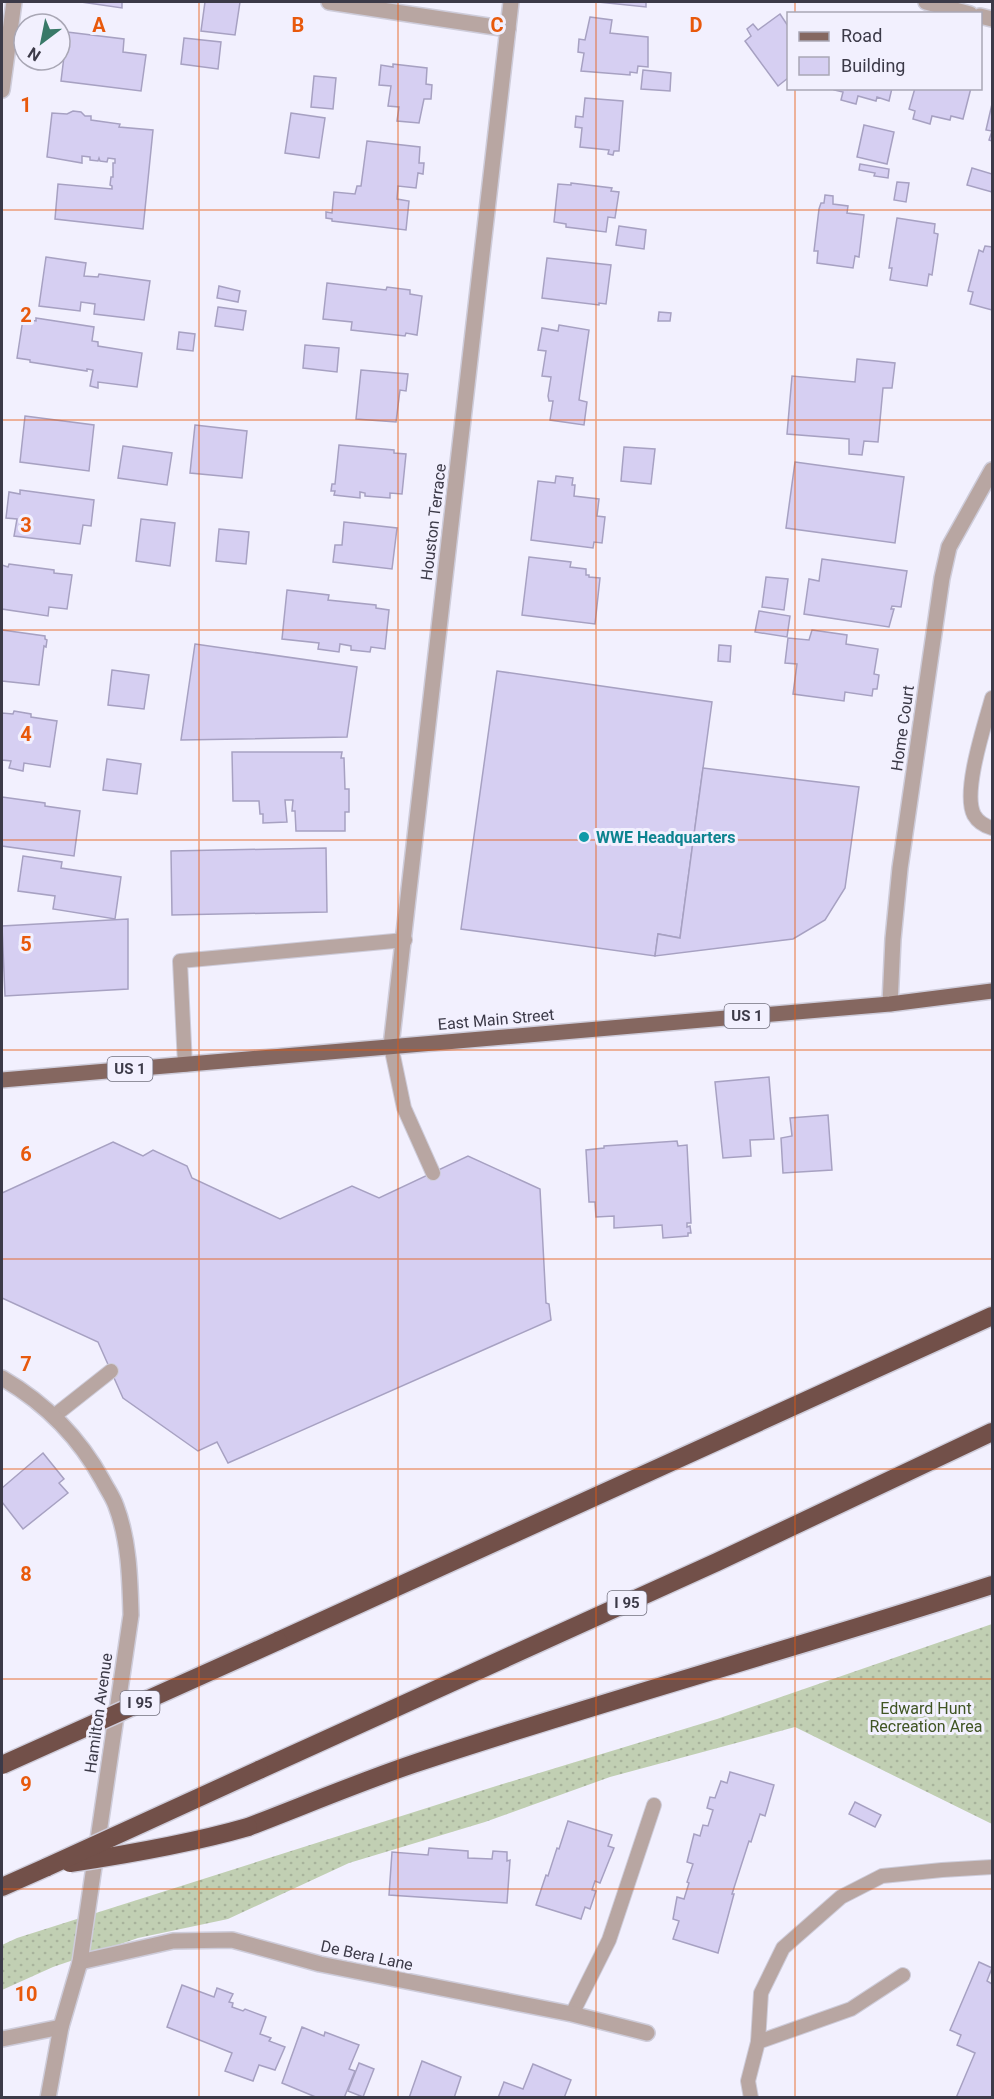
<svg xmlns="http://www.w3.org/2000/svg" width="994" height="2099" font-family="Roboto,sans-serif">
<style>
.grass{fill:url(#grass-dots)}
.building{fill:#d6cff2;stroke:#a7a1c2;stroke-width:1.5}
.lines{fill:none;stroke-linecap:round;stroke-linejoin:round}
.service-casing{stroke:#ceccda;stroke-width:16}
.minor-casing{stroke:#ceccda;stroke-width:18}
.tertiary-casing{stroke:#ceccda;stroke-width:18}
.primary-casing{stroke:#ceccda;stroke-width:18}
.motorway-casing{stroke:#ceccda;stroke-width:21}
.service{stroke:#b8a6a2;stroke-width:14}
.minor{stroke:#b8a6a2;stroke-width:15}
.tertiary{stroke:#b8a6a2;stroke-width:15}
.primary{stroke:#856760;stroke-width:15}
.motorway{stroke:#725049;stroke-width:18}
.motorway-bridge-casing{stroke:#ceccda;stroke-width:21;stroke-linecap:butt}
.motorway-bridge{stroke:#725049;stroke-width:18}
.grid{fill:none;stroke:#e8590c;stroke-width:1.5;stroke-opacity:0.55}
.culture-dot{fill:#0f9aa8;stroke:#f2f0fe;stroke-width:2}
.labels{text-anchor:middle;stroke-width:6;stroke-linejoin:round;paint-order:stroke}
.shield{fill:#f2f0fe;stroke:#73717f;stroke-width:1.5}
.shield-label{font-size:15px;font-weight:bold;fill:#3c3a48}
.street-label{font-size:16px;fill:#3c3a48;stroke:#f2f0fe}
.culture-label{font-size:16px;font-weight:bold;fill:#0d838f;stroke:#f2f0fe;text-anchor:start}
.park-label{font-size:16px;fill:#405524;stroke:#f2f0fe}
.grid-label{font-size:20px;text-anchor:middle;font-weight:bold;fill:#e8590c;stroke:#f2f0fe;stroke-width:6;stroke-linejoin:round;paint-order:stroke}
</style>
<defs>
<pattern id="grass-dots" width="8" height="8" patternUnits="userSpaceOnUse" patternTransform="scale(1.5)"><rect width="8" height="8" fill="#c1cfb3"/><path d="M2 2h.1M6 6h.1" fill="none" stroke="#a7b29b" stroke-width="1.8" stroke-linecap="round"/></pattern>
</defs>
<rect width="100%" height="100%" fill="#f2f0fe"/>
<polygon class="grass" points="992,1624 992,1824 795,1727 610,1777 485,1822 349,1863 228,1919 138,1938 53,1967 2,1990 2,1945 17,1938 493,1787 717,1719"/>
<g class="building">
<polygon points="81,2 122,2 122,8"/>
<polygon points="205,2 240,2 235,35 201,31"/>
<polygon points="598,2 646,2 646,7"/>
<polygon points="780,14 788,26 788,78 778,86 745,41 751,36 747,29 753,24 758,30"/>
<polygon points="590,17 612,20 610,33 648,37 648,67 638,66 637,73 630,72 630,75 581,71 584,53 578,52 579,39 585,40"/>
<polygon points="67,32 124,39 123,52 146,55 141,91 61,81"/>
<polygon points="184,38 221,42 218,69 181,64"/>
<polygon points="393,64 427,68 426,84 432,85 431,99 424,99 419,123 397,121 399,107 388,106 391,86 379,85 381,65 393,67"/>
<polygon points="643,70 671,73 670,91 641,89"/>
<polygon points="314,76 336,78 333,109 311,107"/>
<polygon points="834,88 892,88 889,101 877,97 876,101 858,96 856,104 841,100 843,92 834,90"/>
<polygon points="915,88 971,88 963,119 951,116 950,120 932,116 930,124 913,119 915,111 909,109"/>
<polygon points="585,98 623,101 619,151 614,151 613,155 608,154 609,150 580,147 582,128 575,127 576,116 583,117"/>
<polygon points="992,104 992,141 989,140 992,131 986,130"/>
<polygon points="73,111 81,112 85,116 91,116 91,120 120,124 119,127 153,130 143,229 55,219 58,184 112,189 112,186 110,185 111,177 113,177 113,163 115,163 115,159 108,158 107,162 100,161 99,158 98,161 90,160 90,157 82,156 82,163 47,157 52,113 67,114"/>
<polygon points="291,113 325,118 319,158 285,153"/>
<polygon points="864,125 894,132 887,164 857,157"/>
<polygon points="367,141 420,147 419,163 424,163 423,174 418,173 416,188 398,186 397,199 409,201 406,230 332,221 332,219 326,218 326,212 332,213 334,192 355,194 357,186 361,186"/>
<polygon points="860,164 889,169 888,178 874,176 875,173 859,170"/>
<polygon points="972,168 992,174 992,192 967,185"/>
<polygon points="897,182 909,183 906,202 894,200"/>
<polygon points="571,183 612,188 611,191 619,192 615,218 608,217 606,232 566,227 566,224 554,222 558,184 571,185"/>
<polygon points="825,195 833,196 833,204 848,206 847,213 864,215 859,257 855,256 853,268 817,263 818,251 814,251 819,209 821,203 824,203"/>
<polygon points="897,218 935,224 934,233 938,234 932,275 929,274 927,286 890,280 892,268 889,268"/>
<polygon points="619,226 646,230 644,249 616,245"/>
<polygon points="985,246 992,247 992,310 970,304 973,292 968,291 979,250 983,252"/>
<polygon points="46,257 86,263 84,276 98,277 99,274 150,281 144,320 94,314 95,304 81,302 80,311 39,306"/>
<polygon points="547,258 611,265 606,304 599,303 599,305 542,298"/>
<polygon points="327,283 386,290 387,287 410,290 410,294 422,296 417,335 406,333 405,336 351,330 352,322 323,319"/>
<polygon points="219,286 240,291 238,302 217,298"/>
<polygon points="218,307 246,311 243,330 215,326"/>
<polygon points="659,312 671,313 670,321 658,321"/>
<polygon points="36,318 94,327 92,341 98,342 98,346 142,353 137,387 98,382 98,388 90,386 93,370 87,369 87,371 30,362 30,360 17,358 23,319 36,321"/>
<polygon points="559,325 589,330 579,400 587,402 584,425 550,420 553,401 549,401 548,396 551,377 542,376 546,351 538,350 542,328 558,331"/>
<polygon points="179,332 195,334 193,351 177,349"/>
<polygon points="305,345 339,348 337,372 303,368"/>
<polygon points="857,359 895,363 892,388 883,388 878,442 864,441 862,455 849,454 849,439 787,434 792,376 855,382"/>
<polygon points="361,370 408,374 406,391 400,390 396,422 356,419"/>
<polygon points="25,416 94,425 89,471 20,462"/>
<polygon points="195,425 247,431 242,478 190,473"/>
<polygon points="339,445 394,450 394,453 406,454 402,494 390,493 390,498 365,496 365,493 360,492 360,498 334,495 335,491 331,491 332,484 335,484"/>
<polygon points="123,446 172,453 167,485 118,478"/>
<polygon points="624,447 655,449 651,484 621,481"/>
<polygon points="795,462 904,477 895,543 786,528"/>
<polygon points="556,476 573,478 572,485 575,485 574,496 599,499 597,516 605,517 602,543 594,542 593,548 531,540 538,481 555,483"/>
<polygon points="20,490 94,500 91,526 83,525 80,544 14,536 17,519 6,518 9,492 20,494"/>
<polygon points="141,519 175,523 170,566 136,561"/>
<polygon points="344,522 397,528 392,569 333,562 335,545 342,545"/>
<polygon points="219,529 249,532 246,564 216,561"/>
<polygon points="529,557 571,562 570,567 586,569 586,575 589,575 589,577 600,578 595,624 522,615"/>
<polygon points="822,559 907,571 901,607 892,606 891,609 894,609 889,627 804,614 809,579 819,581"/>
<polygon points="9,564 54,570 54,573 72,575 67,609 49,607 48,616 2,609 2,565 8,567"/>
<polygon points="766,577 788,579 784,610 762,607"/>
<polygon points="287,590 329,595 328,600 376,605 376,608 389,610 385,649 371,647 370,652 351,650 351,646 340,644 339,652 318,649 319,643 282,639"/>
<polygon points="759,611 790,616 787,637 755,632"/>
<polygon points="2,630 45,636 45,639 47,640 46,647 44,646 39,685 2,681"/>
<polygon points="812,630 847,635 846,644 878,649 874,674 879,675 877,689 873,689 872,696 845,692 844,701 793,694 797,664 785,663 788,638 809,640"/>
<polygon points="195,644 357,667 347,737 181,740"/>
<polygon points="719,645 731,646 730,662 718,661"/>
<polygon points="112,670 149,675 144,709 108,705"/>
<polygon points="497,671 712,702 680,938 658,934 655,956 461,929"/>
<polygon points="14,711 31,714 31,717 57,721 50,767 24,763 23,771 9,768 11,761 2,760 2,713 13,714"/>
<polygon points="232,752 342,752 341,758 344,758 345,789 349,789 349,812 345,812 345,831 296,831 295,811 292,811 293,800 285,800 287,822 263,823 263,814 260,814 259,801 233,801"/>
<polygon points="107,759 141,764 137,794 103,790"/>
<polygon points="703,768 859,787 845,888 825,920 793,939 655,956 658,934 680,938"/>
<polygon points="2,797 45,803 45,806 80,811 74,856 2,846"/>
<polygon points="326,848 327,912 172,915 171,851"/>
<polygon points="23,856 62,862 61,868 121,877 115,919 53,909 55,896 18,891"/>
<polygon points="128,919 128,989 5,996 2,926"/>
<polygon points="769,1077 774,1139 750,1140 751,1156 723,1158 715,1082"/>
<polygon points="828,1115 832,1170 783,1173 781,1138 792,1136 790,1118"/>
<polygon points="677,1141 678,1146 687,1145 691,1223 687,1223 687,1227 690,1226 691,1233 688,1233 688,1236 663,1238 662,1225 614,1228 614,1216 596,1217 595,1202 589,1202 586,1150 604,1148 604,1146"/>
<polygon points="113,1142 143,1156 153,1150 187,1166 192,1178 280,1219 352,1186 379,1198 468,1156 540,1189 546,1303 549,1304 551,1320 228,1463 217,1442 198,1451 123,1398 98,1342 2,1298 2,1193"/>
<polygon points="43,1453 64,1479 59,1483 68,1493 23,1529 2,1502 2,1488"/>
<polygon points="730,1772 774,1785 765,1816 760,1814 751,1842 749,1841 732,1894 734,1894 718,1953 673,1939 679,1921 673,1919 677,1897 684,1899 689,1883 687,1882 693,1864 687,1862 694,1834 700,1836 703,1825 708,1826 713,1810 707,1808 710,1797 715,1798 721,1781 727,1783"/>
<polygon points="855,1802 881,1815 875,1827 849,1814"/>
<polygon points="568,1821 612,1835 608,1846 614,1848 600,1883 595,1881 592,1890 596,1891 590,1909 585,1907 581,1919 536,1905 546,1875 548,1876 557,1848 559,1849"/>
<polygon points="429,1848 468,1851 468,1858 492,1859 493,1851 507,1852 507,1861 510,1860 507,1903 389,1895 392,1852 428,1855"/>
<polygon points="979,1962 992,1968 987,1981 992,1984 992,2098 956,2098 975,2053 957,2045 961,2035 950,2030"/>
<polygon points="182,1985 214,1997 217,1988 233,1994 229,2002 233,2003 232,2007 243,2011 245,2009 266,2017 260,2034 271,2038 269,2041 285,2047 275,2070 259,2065 253,2081 225,2071 232,2053 167,2027"/>
<polygon points="302,2027 324,2036 325,2032 359,2045 349,2069 355,2071 344,2098 318,2098 282,2083"/>
<polygon points="422,2061 461,2077 454,2098 409,2098"/>
<polygon points="359,2063 374,2069 363,2097 348,2091"/>
<polygon points="533,2064 571,2080 564,2098 498,2098 504,2082 523,2089"/>
</g>
<g class="lines">
<defs>
<g id="service">
<path d="M992,698C985,724 962,792 974,815C978,822 985,826 992,828"/>
<polyline points="391,1046 404,1108 433,1173"/>
<polyline points="185,1065 180,961 405,940"/>
<polyline points="54,1416 111,1371"/>
<polyline points="572,2014 609,1940 654,1805"/>
<polyline points="758,2042 761,1993 783,1948 841,1897 882,1876 942,1870 992,1867"/>
<polyline points="751,2098 748,2081 758,2042 851,2009 903,1975"/>
</g>
<g id="minor">
<polyline points="329,2 508,29"/>
<polyline points="926,2 970,14"/>
<polyline points="980,16 992,19"/>
<polyline points="2,90 14,2"/>
<polyline points="890,1004 893,939 900,868 942,578 949,547 992,470"/>
<polyline points="391,1046 511,2"/>
<polyline points="80,1962 173,1941 232,1940 320,1964 572,2014 647,2033"/>
<polyline points="2,2039 61,2027"/>
</g>
<path id="tertiary" d="M2,1378C45,1403 79,1437 103,1481C107,1489 113,1497 116,1506C129,1540 130,1578 131,1615L80,1962L61,2027L48,2098"/>
<polyline id="primary" points="2,1080 890,1004 992,991"/>
<g id="motorway">
<polyline points="278,1641 992,1316"/>
<polyline points="259,1770 717,1562 992,1432"/>
<path d="M248,1827C303,1806 357,1783 413,1764C605,1700 800,1647 992,1585"/>
<polyline points="2,1887 47,1867"/>
</g>
</defs>
<use href="#service" class="service-casing"/>
<use href="#minor" class="minor-casing"/>
<use href="#tertiary" class="tertiary-casing"/>
<use href="#primary" class="primary-casing"/>
<use href="#motorway" class="motorway-casing"/>
<use href="#service" class="service"/>
<use href="#minor" class="minor"/>
<use href="#tertiary" class="tertiary"/>
<use href="#primary" class="primary"/>
<use href="#motorway" class="motorway"/>
<defs>
<g id="motorway-bridge">
<polyline points="2,1765 278,1641"/>
<path d="M70,1863C130,1854 189,1844 248,1827"/>
<polyline points="47,1867 259,1770"/>
</g>
</defs>
<use href="#motorway-bridge" class="motorway-bridge-casing"/>
<use href="#motorway-bridge" class="motorway-bridge"/>
</g>
<path class="grid" d="M199,2V2098M398,2V2098M596,2V2098M795,2V14M795,88V2098M2,210H992M2,420H992M2,630H992M2,840H992M2,1050H992M2,1259H992M2,1469H992M2,1679H992M2,1889H992"/>
<circle class="culture-dot" cx="584" cy="837" r="6"/>
<g class="labels">
<g class="shield">
<rect x="724.5" y="1004" width="45" height="24" rx="4.5"/>
<rect x="107.5" y="1057" width="45" height="24" rx="4.5"/>
<rect x="607.5" y="1591" width="39" height="24" rx="4.5"/>
<rect x="120.5" y="1691" width="39" height="24" rx="4.5"/>
</g>
<g class="shield-label">
<text x="747" y="1021">US 1</text>
<text x="130" y="1074">US 1</text>
<text x="627" y="1608">I 95</text>
<text x="140" y="1708">I 95</text>
</g>
<g class="street-label">
<text transform="translate(433 522) rotate(-83)" y="6">Houston Terrace</text>
<text transform="translate(902 728) rotate(-82)" y="6">Home Court</text>
<text transform="translate(496 1019) rotate(-5)" y="6">East Main Street</text>
<text transform="translate(98 1713) rotate(-82)" y="6">Hamilton Avenue</text>
<text transform="translate(367 1955) rotate(12)" y="6">De Bera Lane</text>
</g>
<g class="culture-label">
<text x="596" y="843">WWE Headquarters</text>
</g>
<g class="park-label">
<text x="926" y="1714">Edward Hunt<tspan x="926" dy="18">Recreation Area</tspan></text>
</g>
</g>
<g class="grid-label">
<text x="99" y="32">A</text>
<text x="298" y="32">B</text>
<text x="497" y="32">C</text>
<text x="696" y="32">D</text>
<text x="26" y="112">1</text>
<text x="26" y="322">2</text>
<text x="26" y="532">3</text>
<text x="26" y="741">4</text>
<text x="26" y="951">5</text>
<text x="26" y="1161">6</text>
<text x="26" y="1371">7</text>
<text x="26" y="1581">8</text>
<text x="26" y="1791">9</text>
<text x="26" y="2001">10</text>
</g>
<rect width="994" height="2099" fill="none" stroke="#3c3a48" stroke-width="6"/>
<rect x="787" y="12" width="195" height="78" fill="#f2f0fe" stroke="#a9a7b5" stroke-width="1.5"/>
<rect x="799" y="32" width="30" height="9" fill="#856760" stroke="#a9a7b5" stroke-width="1.5"/>
<text x="841" y="42" font-size="18" fill="#3c3a48">Road</text>
<rect x="799" y="57" width="30" height="18" fill="#d6cff2" stroke="#a9a7b5" stroke-width="1.5"/>
<text x="841" y="72" font-size="18" fill="#3c3a48">Building</text>
<g transform="translate(42 42) rotate(212)"><circle r="28" fill="#f2f0fe" stroke="#a9a7b5" stroke-width="1.5"/>
<path d="M0-4.5L10 22L0 15L-10 22Z" fill="#397968"/>
<text y="-9" font-size="16" font-weight="bold" text-anchor="middle" fill="#3c3a48">N</text>
</g>
</svg>
